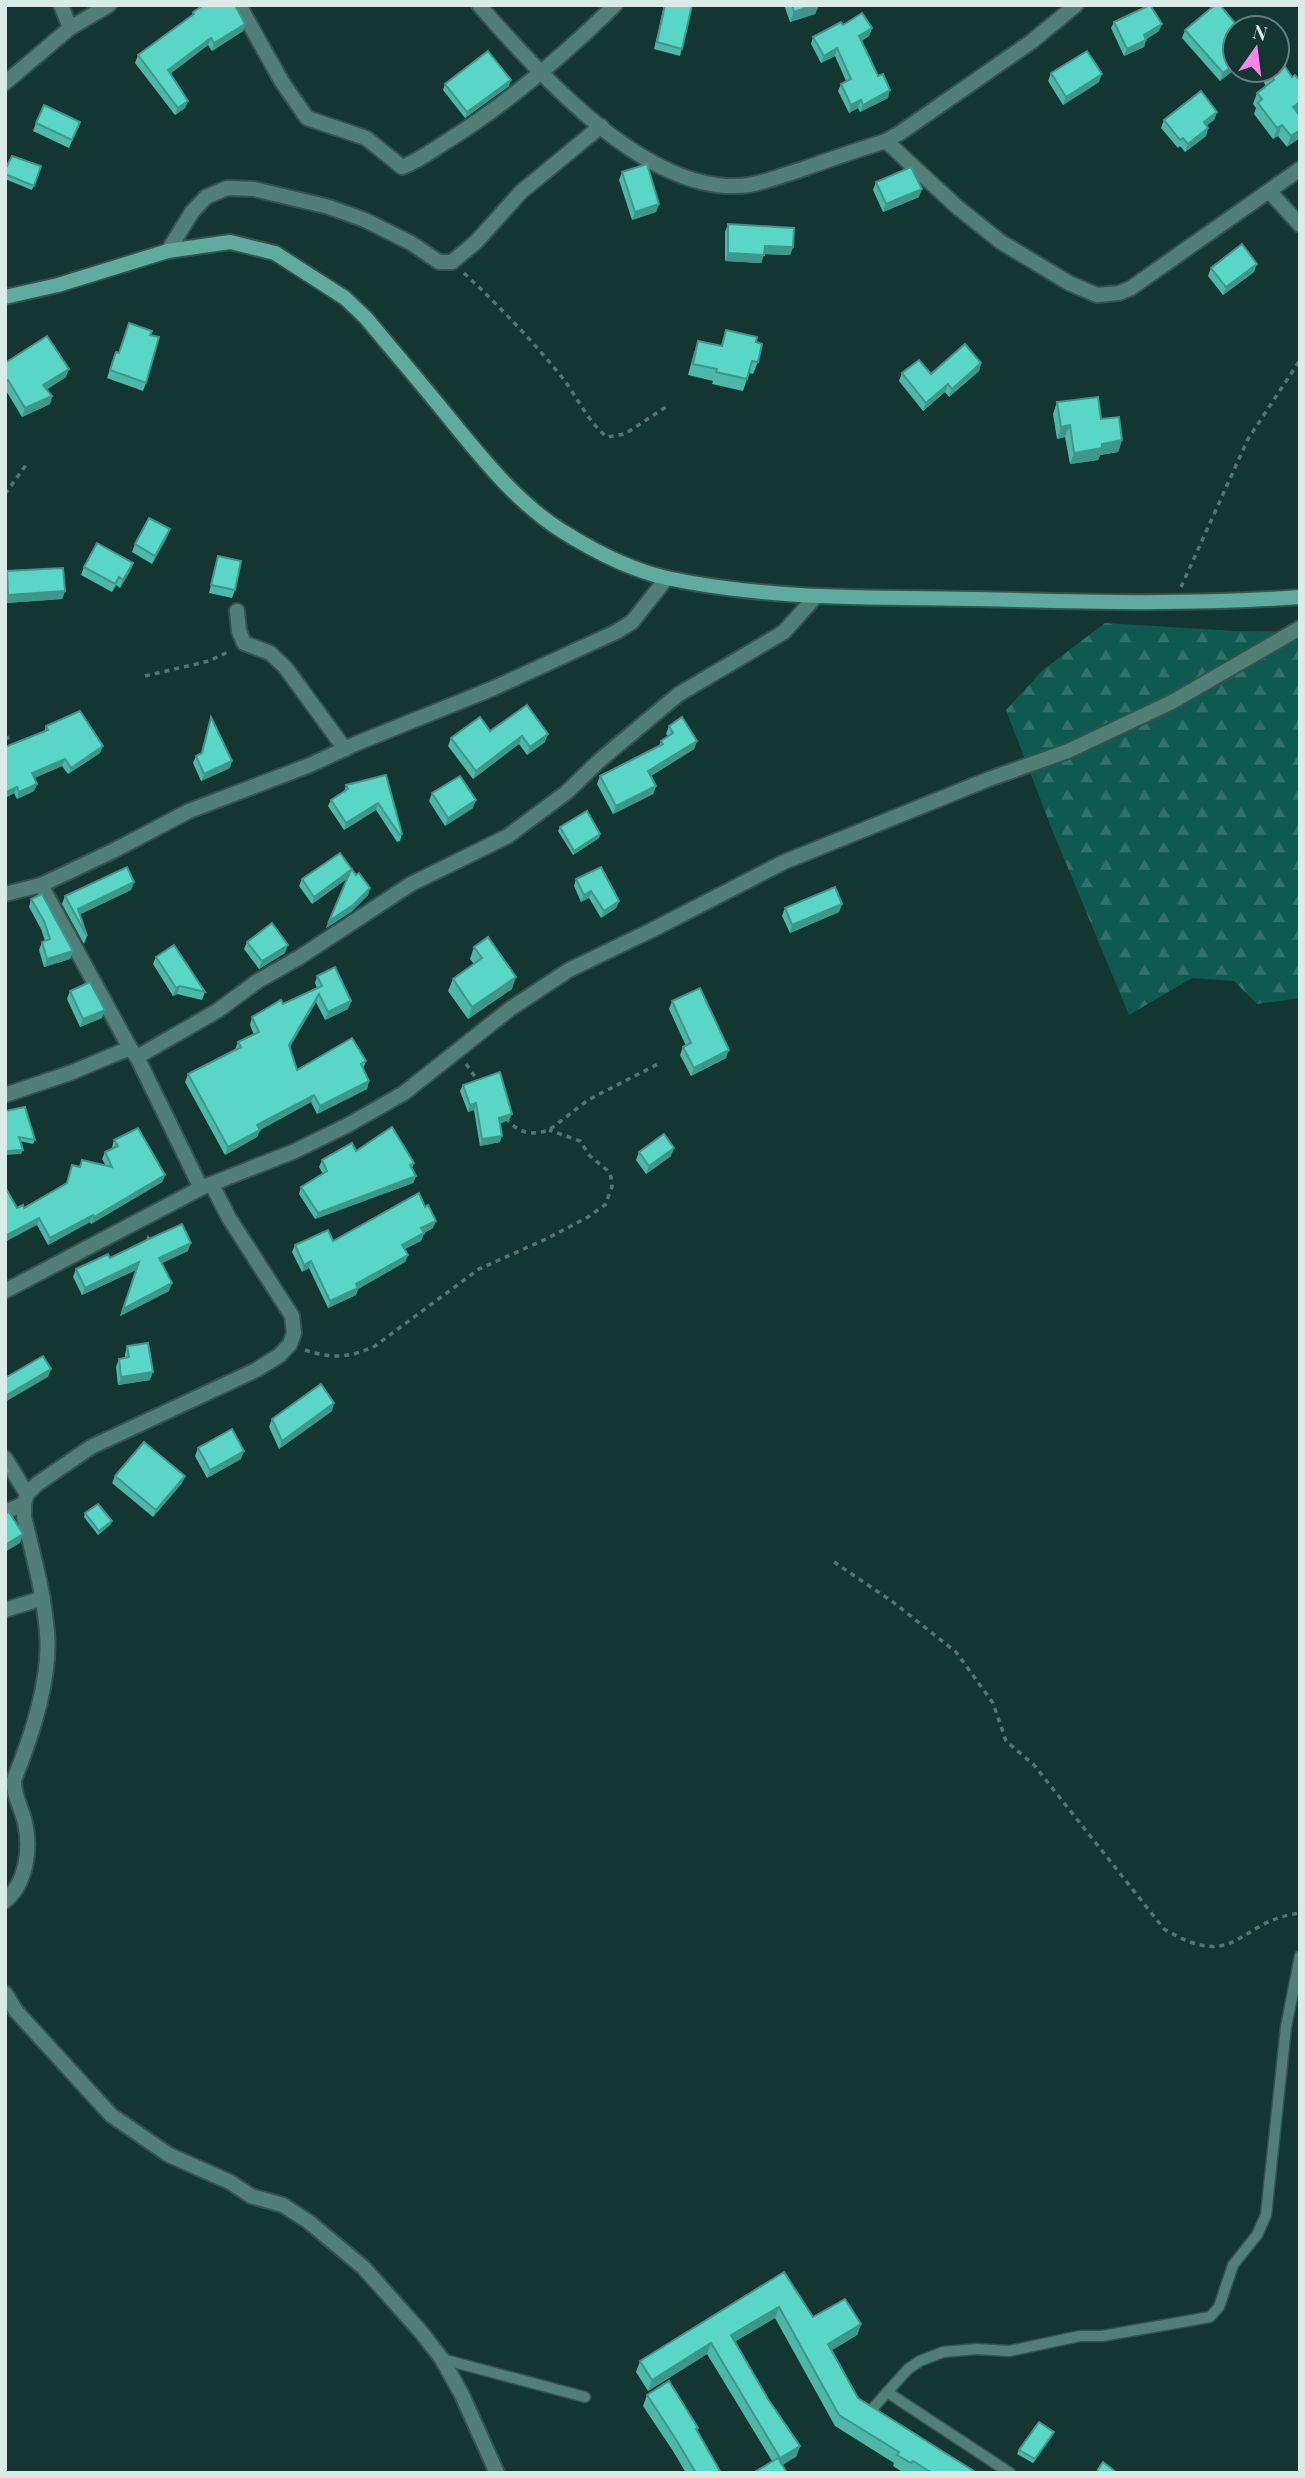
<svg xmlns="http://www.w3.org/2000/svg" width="1305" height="2478" font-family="'Playfair Display',serif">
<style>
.forest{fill:url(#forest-firs)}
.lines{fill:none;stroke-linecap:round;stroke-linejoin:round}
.service-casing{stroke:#34534f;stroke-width:13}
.minor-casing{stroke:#34534f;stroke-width:18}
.secondary-casing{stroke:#34534f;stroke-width:18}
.path{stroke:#577470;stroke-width:3.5;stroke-dasharray:5 5;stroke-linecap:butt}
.service{stroke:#517f77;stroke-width:10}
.minor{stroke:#517f77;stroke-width:14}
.secondary{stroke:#60aba0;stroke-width:14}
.wall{fill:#4db8aa}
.shaded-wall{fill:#3f968b}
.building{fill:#5ad6c6;stroke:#3f968b;stroke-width:2}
</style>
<defs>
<pattern id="forest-firs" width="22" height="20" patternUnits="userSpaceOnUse" patternTransform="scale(1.75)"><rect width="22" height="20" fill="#0e5a51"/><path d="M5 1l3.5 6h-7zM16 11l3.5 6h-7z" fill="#30726a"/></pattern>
</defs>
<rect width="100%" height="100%" fill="#143632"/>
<polygon class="forest" points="1105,623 1234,631 1300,632 1300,998 1257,1004 1234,981 1192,978 1129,1015 1053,832 1006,710 1043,670"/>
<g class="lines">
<defs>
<g id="service">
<polyline points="442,2359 585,2397"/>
<polyline points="887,2392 1010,2473"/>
<polyline points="873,2408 908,2369 920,2361 943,2352 977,2349 1009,2351 1080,2336 1102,2336 1210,2317 1219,2307 1233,2265 1257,2235 1266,2215 1286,2027 1300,1956"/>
</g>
<g id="minor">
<polyline points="61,5 70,28"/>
<path d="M239,5L282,82L307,118L366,138L402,167C419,161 434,149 449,140C509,102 564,55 615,5"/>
<path d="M479,5C539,73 649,199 749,185C766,182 783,175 800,170C828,160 857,150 886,141L900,133L1031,42L1076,5"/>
<polyline points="5,83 70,28 109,5"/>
<polyline points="886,141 956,206 1001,242 1069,283 1097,295 1119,293 1131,288 1300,169"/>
<polyline points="1269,191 1300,225"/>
<polyline points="168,251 192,212 206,197 227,188 254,189 329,207 365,220 411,243 439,262 452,262 476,242 521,192 601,126"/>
<polyline points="237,611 239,631 244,643 270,653 285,667 345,749"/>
<polyline points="41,885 130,1048 137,1057 201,1188"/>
<polyline points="5,894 41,885 115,850 189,811 310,765 355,744 494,688 616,632 632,622 667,578"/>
<polyline points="137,1057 217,1011 258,981 300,957 411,884 508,836 567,792 600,760 679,694 784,632 816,596"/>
<polyline points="5,1095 70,1073 130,1048"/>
<polyline points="5,1291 201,1188 295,1151 348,1125 404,1093 510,1009 569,970 652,930 784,862 989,779 1068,751 1172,702 1300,628"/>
<polyline points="5,1458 27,1494"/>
<polyline points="5,1512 24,1504"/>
<polyline points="5,1610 43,1598"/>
<path d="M5,1901C26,1884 31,1849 25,1823C22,1808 13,1796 14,1780C31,1738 51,1678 47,1633C44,1593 33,1555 24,1517V1504L27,1494L37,1484L91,1447L256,1370L280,1355L290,1344L294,1333L292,1316L229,1218L212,1185"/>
<polyline points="5,1993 16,2011 111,2115 169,2155 230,2182 251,2196 283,2205 309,2222 364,2268 421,2332 442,2359 462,2395 497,2473"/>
</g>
<path id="secondary" d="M5,297L58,285L168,251L230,242L275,253L345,298L366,318C395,353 425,388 454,424C486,463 518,503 562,531C594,551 630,570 667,578C769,600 875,597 978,599C1085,602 1192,605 1300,597"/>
</defs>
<use href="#service" class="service-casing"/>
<use href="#minor" class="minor-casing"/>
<use href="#secondary" class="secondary-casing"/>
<g class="path">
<path d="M464,273C499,306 531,339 561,376C577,396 587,421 607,437L625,434L669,405"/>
<polyline points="5,494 26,465"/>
<polyline points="1181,587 1248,439 1300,360"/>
<polyline points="145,676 209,661 230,651"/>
<polyline points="5,739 10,737"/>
<polyline points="466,1064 478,1081"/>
<path d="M506,1118C518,1133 531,1136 549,1130L588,1100L660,1063"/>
<path d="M305,1350C332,1359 349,1358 375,1346L479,1269L546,1239L588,1217L605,1205L612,1187L611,1177L607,1170L590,1156L580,1141L549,1130"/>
<path d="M834,1562L893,1602L956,1652L993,1703L1006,1741L1034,1765L1164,1929C1238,1973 1236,1921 1300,1913"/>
</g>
<use href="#service" class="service"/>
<use href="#minor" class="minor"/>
<use href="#secondary" class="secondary"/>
</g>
<g class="wall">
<polygon points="664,5 692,5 680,56 654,49"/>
<polygon points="784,5 819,5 815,14 790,22"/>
<polygon points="193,12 245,24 243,31 212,51 208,45 170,74 188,101 185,108 175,115 135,63 138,55 192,16"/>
<polygon points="1114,22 1159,31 1146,39 1144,47 1124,56 1111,28"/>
<polygon points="843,25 872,28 869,36 861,41 888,98 860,112 858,108 849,113 838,91 841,84 846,81 835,56 821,63 811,44 813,37"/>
<polygon points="1185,30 1235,69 1220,81 1182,38"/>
<polygon points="1265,70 1277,70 1297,112 1300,116 1287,147 1278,136 1273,139 1254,114 1256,108 1253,104 1257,93 1266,86 1262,79"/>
<polygon points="1051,73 1099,82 1063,105 1048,81"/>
<polygon points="445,84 509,86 465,118 443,90"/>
<polygon points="1217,112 1214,120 1207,125 1208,128 1206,136 1185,152 1180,146 1178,148 1161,128 1164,120"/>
<polygon points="80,122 69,148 33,131 36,123"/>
<polygon points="41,166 32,190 5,179 5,170"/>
<polygon points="622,172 659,204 656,212 632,220 619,180"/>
<polygon points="876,182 919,197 883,212 873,190"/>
<polygon points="728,224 793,247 790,255 764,254 761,263 725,261 725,232"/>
<polygon points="1211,268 1254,272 1223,295 1208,276"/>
<polygon points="726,330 756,342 758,362 753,374 749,373 743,391 712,384 713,381 688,375 694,353 698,341 721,346"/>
<polygon points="150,335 146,383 143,391 107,378 116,352 119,353"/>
<polygon points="5,363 66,377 47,389 52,396 50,404 22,417 5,389"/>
<polygon points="981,363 979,371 949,397 945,392 923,411 899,381 902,373 931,374"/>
<polygon points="1057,402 1101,419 1122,440 1118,452 1100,455 1098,460 1070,464 1065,437 1057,439 1053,414"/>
<polygon points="167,537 152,564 132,552 135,544"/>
<polygon points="218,556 235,590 232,598 209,593"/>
<polygon points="84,567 130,571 120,588 116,585 112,592 81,575"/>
<polygon points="7,571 65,591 62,599 5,603 5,575"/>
<polygon points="527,705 545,742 527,755 519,744 473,779 448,746 451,738 490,731"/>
<polygon points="211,717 230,768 201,781 193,763 196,756 201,753"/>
<polygon points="46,726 100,753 68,774 62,766 34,778 37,784 34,791 17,799 14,793 5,798 5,747 44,732"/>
<polygon points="669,726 697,741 694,749 651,776 656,786 653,794 613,814 597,784 600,776 659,746 661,741 668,736 666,734"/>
<polygon points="386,775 402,834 400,841 397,842 376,810 344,830 328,806 331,800 344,792 346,785"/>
<polygon points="432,793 473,808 445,826 429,801"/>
<polygon points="560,827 600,834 599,838 573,855 558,831"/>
<polygon points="356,875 370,888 368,895 351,912 326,928 348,878 312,904 299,886 302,879"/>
<polygon points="576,879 619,901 616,908 601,918 589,898 581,902 574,886"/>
<polygon points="134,882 131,890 80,914 87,936 84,944 62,904 65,896"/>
<polygon points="31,899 73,951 70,959 44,967 39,950 42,942 45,941 41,929 29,907"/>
<polygon points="842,904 839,912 790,933 782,916 785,908"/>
<polygon points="247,942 285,953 259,969 244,949"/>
<polygon points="474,947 512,989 468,1019 448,991 453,979 474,964 470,959"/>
<polygon points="156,957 205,992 202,1000 177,994 173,996 153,964"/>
<polygon points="317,976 351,1001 348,1009 325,1020 316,1002 290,1047 297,1070 366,1061 363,1069 369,1081 367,1089 317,1114 311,1102 260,1130 257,1137 225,1155 185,1082 188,1074 235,1050 238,1042 254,1035 250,1025 252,1017 317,988 315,983"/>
<polygon points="70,991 102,1018 80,1027 67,999"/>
<polygon points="672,1001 726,1058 691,1076 680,1055 683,1047 686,1046 669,1009"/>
<polygon points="463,1085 509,1120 500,1123 500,1142 480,1146 474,1110 468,1112 460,1091"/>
<polygon points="5,1111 35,1140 33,1144 20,1141 21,1154"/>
<polygon points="114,1140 165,1175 162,1182 91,1224 90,1222 48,1245 37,1225 17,1208 24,1208 66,1183 79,1167 106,1166 102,1159 105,1152 113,1148 112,1147"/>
<polygon points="356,1151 414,1163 412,1168 416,1176 413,1183 315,1219 299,1194 301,1187 323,1174 319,1167 322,1160"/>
<polygon points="639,1152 671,1156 646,1174 636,1160"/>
<polygon points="433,1228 424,1233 421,1241 404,1249 408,1255 405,1262 358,1289 356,1295 328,1308 309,1268 302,1272 292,1252 295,1245 333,1241"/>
<polygon points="149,1239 188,1251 161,1263 169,1291 120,1316 136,1270 82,1295 73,1277 76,1269 110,1258"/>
<polygon points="127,1346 150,1380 118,1385 116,1367 119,1359 125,1358 125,1354"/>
<polygon points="332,1411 279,1449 269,1427 272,1419"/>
<polygon points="198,1448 241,1459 207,1478 195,1456"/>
<polygon points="115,1476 182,1483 153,1517 112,1483"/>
<polygon points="85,1513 112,1521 110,1525 98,1535 84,1517"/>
<polygon points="784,2272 813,2317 861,2324 857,2335 832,2350 858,2398 977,2473 910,2473 909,2472 904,2473 893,2466 894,2463 835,2426 775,2318 734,2342 768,2399 800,2446 796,2457 772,2461 707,2354 648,2391 636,2372 640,2361"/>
<polygon points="647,2395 698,2428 697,2431 721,2473 686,2473 673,2451 643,2406"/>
<polygon points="1054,2432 1052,2436 1033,2463 1017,2454 1019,2450"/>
</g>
<g class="shaded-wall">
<polygon points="813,5 819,5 815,14 790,22 794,12"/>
<polygon points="245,24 243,31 212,51 214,43"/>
<polygon points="1162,24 1159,31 1142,42 1144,35"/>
<polygon points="872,28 869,36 857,44 859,36"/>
<polygon points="211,38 208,45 165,77 168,70"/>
<polygon points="1146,40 1144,47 1124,56 1127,49"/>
<polygon points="837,48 835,56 821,63 824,56"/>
<polygon points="1235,64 1235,69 1220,81 1223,73"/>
<polygon points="1102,74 1099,82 1063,105 1066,97"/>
<polygon points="511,80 509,86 465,118 467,112"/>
<polygon points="890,90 888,98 860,112 863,105"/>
<polygon points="861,100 858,108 849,113 851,105"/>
<polygon points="188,101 185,108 175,115 178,108"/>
<polygon points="1300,102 1300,110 1289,118 1293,107"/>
<polygon points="1217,112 1214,120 1201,130 1204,122"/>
<polygon points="1282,125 1278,136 1273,139 1277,128"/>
<polygon points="1208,128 1206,136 1185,152 1188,144"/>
<polygon points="1300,130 1300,138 1287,147 1291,136"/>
<polygon points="922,189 919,197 883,212 886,204"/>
<polygon points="659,204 656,212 632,220 635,212"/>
<polygon points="765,246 793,247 790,255 762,254"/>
<polygon points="728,253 764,255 761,263 725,261"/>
<polygon points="1257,264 1254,272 1223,295 1226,287"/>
<polygon points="981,363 979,371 949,397 952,389"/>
<polygon points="69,369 66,377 40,394 43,385"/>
<polygon points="948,384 945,392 923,411 926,403"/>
<polygon points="52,396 50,404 22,417 25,408"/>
<polygon points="1070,425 1065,437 1057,439 1061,427"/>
<polygon points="1122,440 1118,452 1100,455 1098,460 1070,464 1074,453 1102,444"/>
<polygon points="170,529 167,537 152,564 155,556"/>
<polygon points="133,563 130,571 120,588 123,580"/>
<polygon points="65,591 62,599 5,603 8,595"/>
<polygon points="548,734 545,742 527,755 530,747"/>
<polygon points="522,736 519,744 473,779 476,771"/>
<polygon points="697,741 694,749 645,779 648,771"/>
<polygon points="103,746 100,753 68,774 71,768"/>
<polygon points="65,759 62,766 30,780 32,773"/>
<polygon points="232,761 230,768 201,781 204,774"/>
<polygon points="37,784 34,791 17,799 19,792"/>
<polygon points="656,786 653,794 613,814 616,806"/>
<polygon points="17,787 14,793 5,798 5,793"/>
<polygon points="476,800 473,808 445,826 448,818"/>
<polygon points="378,803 376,810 344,830 346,823"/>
<polygon points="600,834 599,838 573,855 574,851"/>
<polygon points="351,870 349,877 312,904 314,897"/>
<polygon points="134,882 131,890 75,917 78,909"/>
<polygon points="370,888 368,895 351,912 326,928 329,921"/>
<polygon points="591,891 589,898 581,902 584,895"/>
<polygon points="619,901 616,908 601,918 604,911"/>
<polygon points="842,904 839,912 790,933 792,925"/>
<polygon points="288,945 285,953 259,969 262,961"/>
<polygon points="73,951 70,959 44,967 47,959"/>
<polygon points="516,977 512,989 468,1019 472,1007"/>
<polygon points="180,986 177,994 173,996 176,988"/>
<polygon points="319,994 316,1002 286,1053 289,1045"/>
<polygon points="351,1001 348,1009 325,1020 328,1012"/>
<polygon points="105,1010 102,1018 80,1027 83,1019"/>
<polygon points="729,1050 726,1058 691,1076 694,1068"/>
<polygon points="369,1081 367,1089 317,1114 320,1106"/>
<polygon points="314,1095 311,1102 260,1130 257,1137 225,1155 228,1147 257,1125"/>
<polygon points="476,1103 474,1110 468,1112 470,1105"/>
<polygon points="512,1114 509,1120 497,1125 499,1118"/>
<polygon points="502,1136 500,1142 480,1146 482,1139"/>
<polygon points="674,1148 671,1156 646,1174 649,1166"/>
<polygon points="23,1150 21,1154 5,1155 5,1151"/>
<polygon points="165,1175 162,1182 91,1224 94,1217"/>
<polygon points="416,1176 413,1183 315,1219 318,1213"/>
<polygon points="93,1215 90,1222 48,1245 50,1238"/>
<polygon points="39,1218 37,1225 5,1242 5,1236"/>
<polygon points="436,1221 433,1228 419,1235 421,1228"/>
<polygon points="424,1233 421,1241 399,1252 402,1245"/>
<polygon points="191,1243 188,1251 156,1266 159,1258"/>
<polygon points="408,1255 405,1262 358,1289 356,1295 328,1308 330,1301 356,1284"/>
<polygon points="311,1261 309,1268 302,1272 304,1265"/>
<polygon points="139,1262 136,1270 82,1295 85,1288"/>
<polygon points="172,1283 169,1291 120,1316 123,1309"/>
<polygon points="51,1369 48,1377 5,1402 5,1396"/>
<polygon points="153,1372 150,1380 118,1385 121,1377"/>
<polygon points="334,1403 332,1411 279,1449 282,1441"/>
<polygon points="244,1451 241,1459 207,1478 210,1470"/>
<polygon points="185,1476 182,1483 153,1517 156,1510"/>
<polygon points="112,1521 110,1525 98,1535 99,1531"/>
<polygon points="23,1534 20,1543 5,1552 5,1545"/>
<polygon points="779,2307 775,2318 727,2346 731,2335"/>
<polygon points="861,2324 857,2335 824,2355 828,2344"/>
<polygon points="711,2343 707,2354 648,2391 652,2380"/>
<polygon points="1054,2432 1052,2436 1033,2463 1035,2459"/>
<polygon points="800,2446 796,2457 776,2469 780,2458"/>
</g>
<g class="building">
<polygon points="204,5 235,5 245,24 214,43 211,38 168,70 188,101 178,108 138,55 194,14 193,12"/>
<polygon points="665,5 692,5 682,49 657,42"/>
<polygon points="792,5 813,5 794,12"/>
<polygon points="1150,5 1162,24 1144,35 1146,40 1127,49 1114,22"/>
<polygon points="1215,5 1220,5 1239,28 1235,28 1235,64 1223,73 1185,30"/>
<polygon points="862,13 872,28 859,36 878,76 883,74 890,90 863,105 861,100 851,105 841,84 851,79 837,48 824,56 813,37 841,22 843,25"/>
<polygon points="488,51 511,80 467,112 445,84"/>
<polygon points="1087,51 1102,74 1066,97 1051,73"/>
<polygon points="1280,59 1292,77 1295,75 1300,81 1300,102 1293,107 1300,116 1300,130 1291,136 1282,125 1277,128 1258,103 1262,99 1257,93 1274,80 1268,70 1277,70 1277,61"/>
<polygon points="1201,91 1217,112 1204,122 1208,128 1188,144 1183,138 1180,140 1164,120"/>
<polygon points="44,105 80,122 72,140 36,123"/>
<polygon points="12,156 41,166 34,186 5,174 5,170"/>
<polygon points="647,164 659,204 635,212 622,172"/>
<polygon points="911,167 922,189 886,204 876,182"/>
<polygon points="728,224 794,228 793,247 765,246 764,255 728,253"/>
<polygon points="1242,244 1257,264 1226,287 1211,268"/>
<polygon points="129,323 152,331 150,335 159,337 146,383 110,370 116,352 119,353"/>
<polygon points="726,330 757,337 756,342 762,344 758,362 752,361 747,379 716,372 717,369 693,364 698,341 722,346"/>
<polygon points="47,336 69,369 43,385 52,396 25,408 8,380 5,382 5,363"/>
<polygon points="965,344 981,363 952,389 948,384 926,403 902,373 919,360 931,374"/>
<polygon points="1098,397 1101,419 1119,417 1122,440 1102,444 1102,448 1074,453 1070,425 1061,427 1057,402"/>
<polygon points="149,518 170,529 155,556 135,544"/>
<polygon points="97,543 133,563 123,580 119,577 115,584 84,567"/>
<polygon points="218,556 241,561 235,590 211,585"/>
<polygon points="63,568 65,591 8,595 7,571"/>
<polygon points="527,705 548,734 530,747 522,736 476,771 451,738 480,717 490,731"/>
<polygon points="80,711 103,746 71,768 65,759 32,773 37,784 19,792 17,787 5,793 5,747 48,730 46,726"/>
<polygon points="211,717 232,761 204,774 196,756 202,753"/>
<polygon points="682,717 697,741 648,771 656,786 616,806 600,776 663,744 661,741 673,733 669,726"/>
<polygon points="386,775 402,834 400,835 378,803 346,823 331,800 348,789 346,785"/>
<polygon points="460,776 476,800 448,818 432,793"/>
<polygon points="587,811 600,834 574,851 560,827"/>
<polygon points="340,853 356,875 359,873 370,888 353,905 329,921 351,870 314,897 302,879"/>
<polygon points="127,867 134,882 78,909 87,936 65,896"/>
<polygon points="601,867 619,901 604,911 591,891 584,895 576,879"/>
<polygon points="835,887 842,904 792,925 785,908"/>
<polygon points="42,894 73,951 47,959 42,942 50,939 44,921 31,899"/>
<polygon points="272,923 288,945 262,961 247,942"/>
<polygon points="488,937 516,977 472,1007 453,979 482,958 474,947"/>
<polygon points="174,945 205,992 180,986 176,988 156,957"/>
<polygon points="335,967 351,1001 328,1012 319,994 289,1045 297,1070 352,1038 366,1061 361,1064 369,1081 320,1106 314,1095 257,1125 260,1130 228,1147 188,1074 241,1047 238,1042 259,1032 252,1017 281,1000 283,1004 322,986 317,976"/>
<polygon points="90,982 105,1010 83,1019 70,991"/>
<polygon points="700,988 729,1050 694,1068 683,1047 691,1043 672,1001"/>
<polygon points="500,1072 512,1114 499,1118 502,1136 482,1139 476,1103 470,1105 463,1085"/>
<polygon points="25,1107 35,1140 19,1137 23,1150 5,1151 5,1111"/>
<polygon points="392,1127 414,1163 410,1165 416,1176 318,1213 301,1187 327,1171 322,1160 352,1143 356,1151"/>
<polygon points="138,1128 165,1175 94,1217 93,1215 50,1238 39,1218 5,1236 5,1187 17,1208 23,1205 24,1208 67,1183 72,1165 80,1167 82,1160 112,1167 105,1152 118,1146 114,1140"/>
<polygon points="664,1134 674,1148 649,1166 639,1152"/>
<polygon points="419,1193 425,1207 428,1205 436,1221 421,1228 424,1233 402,1245 408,1255 356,1284 358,1288 330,1301 311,1261 304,1265 295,1245 328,1230 333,1241"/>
<polygon points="182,1224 191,1243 159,1258 172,1283 123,1309 139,1262 85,1288 76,1269 108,1254 110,1258 147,1240 148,1237 149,1239"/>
<polygon points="148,1343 153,1372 121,1377 119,1359 129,1357 127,1346"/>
<polygon points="43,1356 51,1369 5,1396 5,1378"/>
<polygon points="321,1384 334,1403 282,1441 272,1419"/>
<polygon points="232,1429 244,1451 210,1470 198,1448"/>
<polygon points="144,1442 185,1476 156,1510 115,1476"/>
<polygon points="5,1465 9,1471 5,1474"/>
<polygon points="98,1504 112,1521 99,1531 85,1513"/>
<polygon points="9,1512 23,1534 5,1545 5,1514"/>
<polygon points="784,2272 813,2317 845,2299 861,2324 828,2344 858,2398 977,2473 932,2473 913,2461 911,2463 897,2455 899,2452 839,2415 779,2307 731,2335 768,2399 800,2446 780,2458 711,2343 652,2380 640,2361"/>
<polygon points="669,2381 698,2428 696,2429 721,2473 696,2473 677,2441 647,2395"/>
<polygon points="1039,2422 1054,2432 1035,2459 1019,2450"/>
<polygon points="778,2458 787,2473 753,2473"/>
<polygon points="1103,2462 1116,2472 1115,2473 1096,2473"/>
</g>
<rect width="1305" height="2478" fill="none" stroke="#d9ece8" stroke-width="14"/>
<g transform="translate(1256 49) rotate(14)"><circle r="33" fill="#143632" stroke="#637f7b" stroke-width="2"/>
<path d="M0-5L12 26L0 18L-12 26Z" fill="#f987e8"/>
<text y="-10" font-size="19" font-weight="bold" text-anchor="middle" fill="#d9ece8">N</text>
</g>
</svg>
